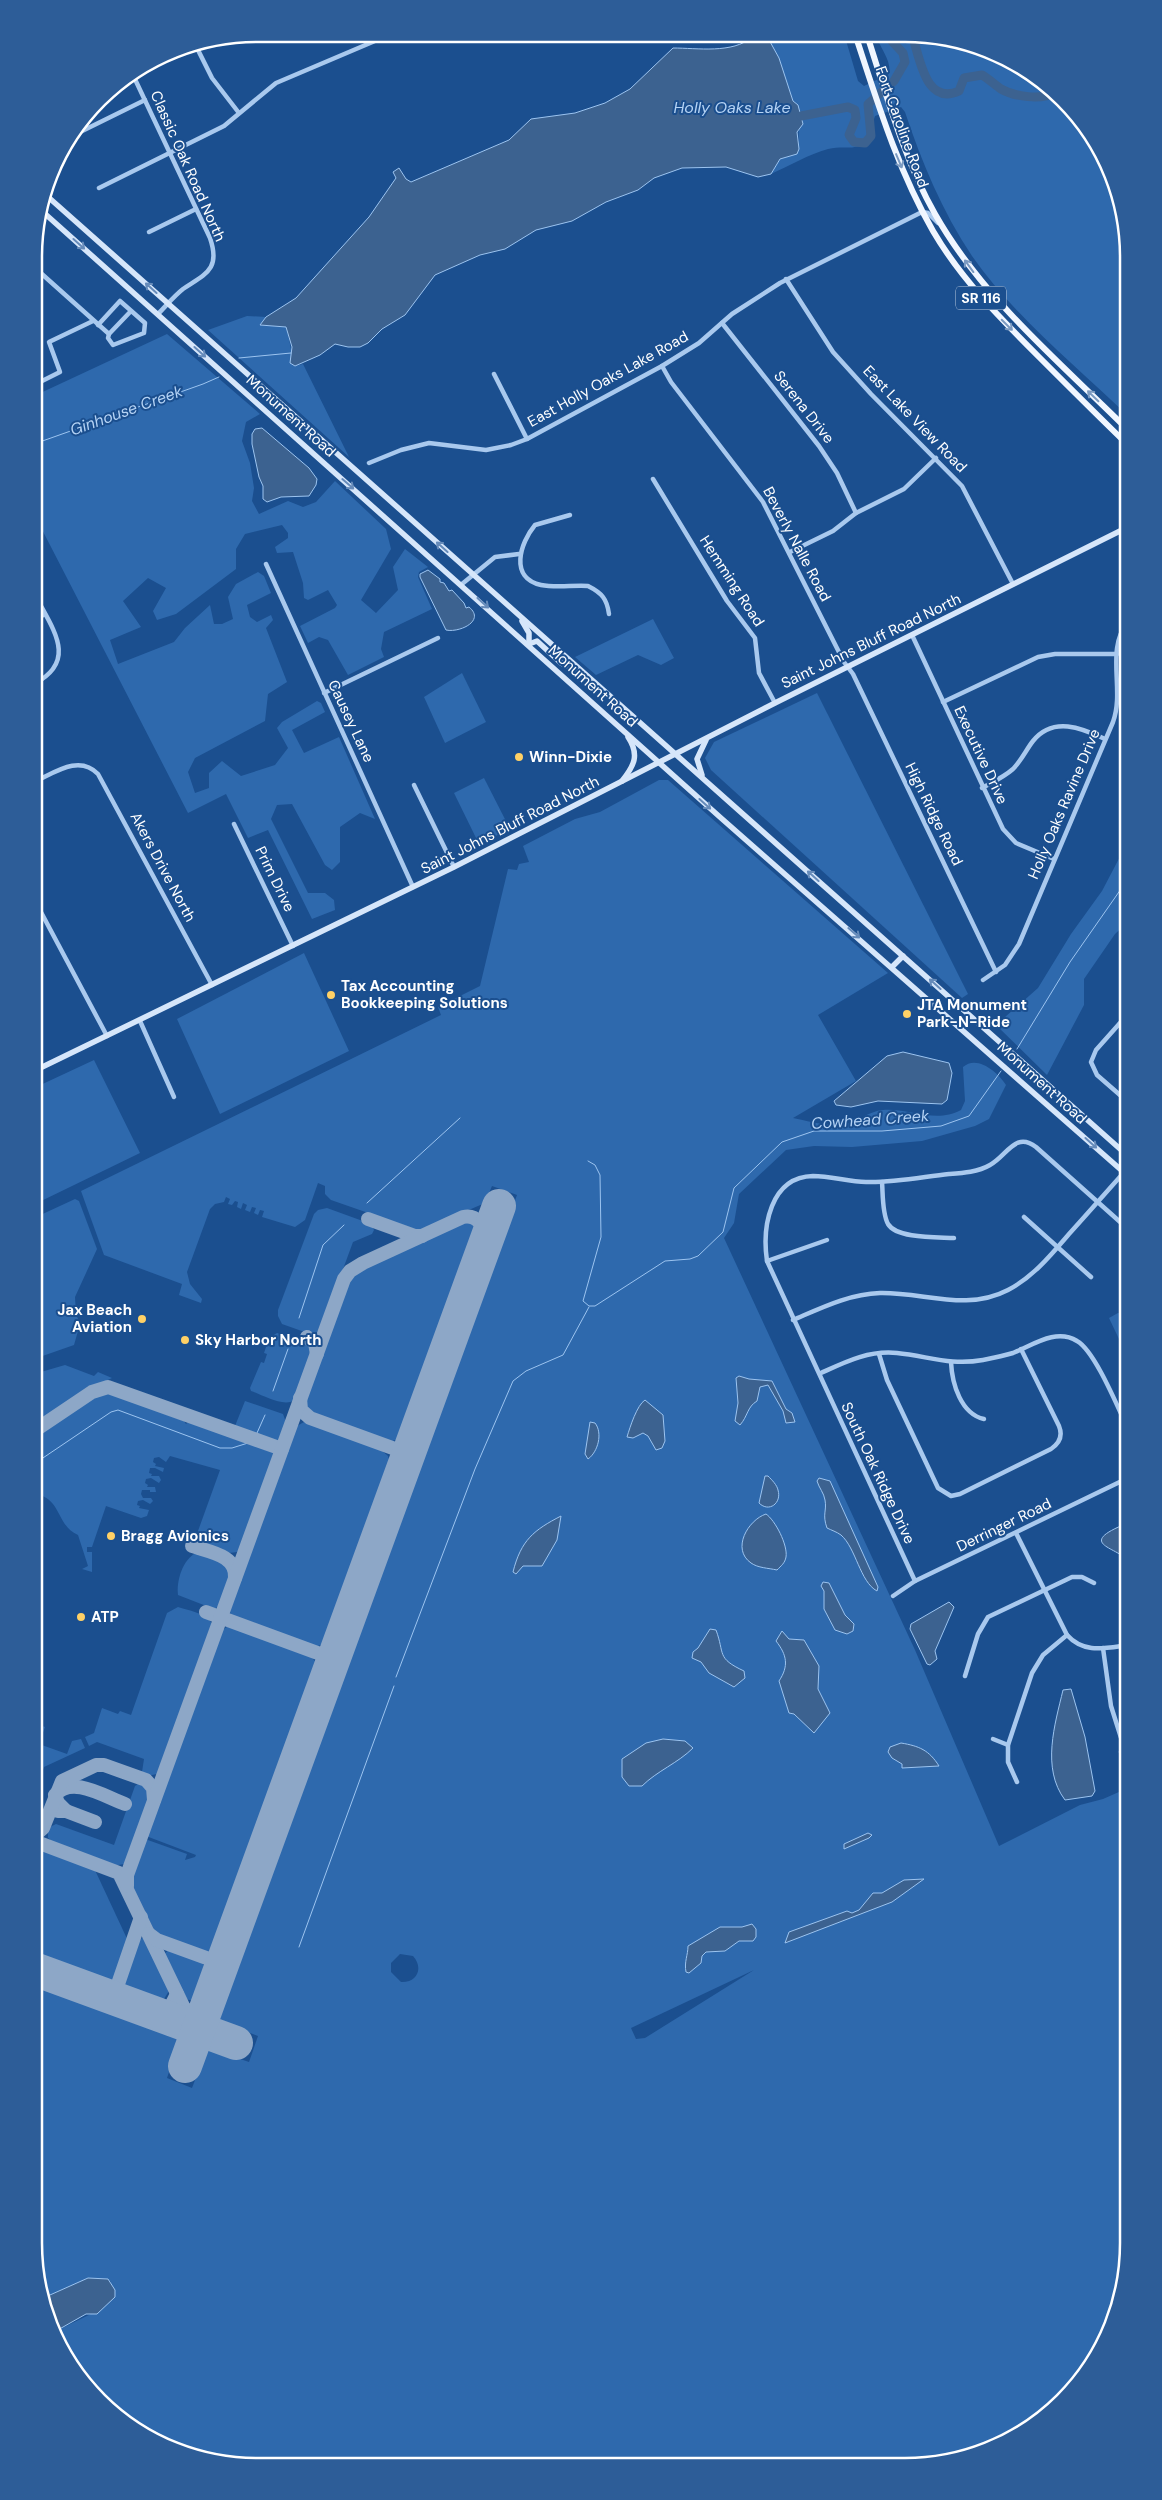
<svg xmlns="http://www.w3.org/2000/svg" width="1162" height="2500" font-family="'DM Sans',sans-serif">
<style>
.green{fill:#2e69ad;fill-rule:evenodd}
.water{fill:#3c6290;stroke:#9cc4f0}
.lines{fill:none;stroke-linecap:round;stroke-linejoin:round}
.stream{stroke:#9cc4f0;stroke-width:1}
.river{stroke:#3c6290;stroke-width:9}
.taxiway{stroke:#8da7c7;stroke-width:14}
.runway{stroke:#8da7c7;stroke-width:34}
.street{stroke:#a9c9ee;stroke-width:4.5}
.secondary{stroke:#d6e6fa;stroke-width:5.5}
.primary{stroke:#f0f6ff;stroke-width:6}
.oneway{stroke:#7b9ac1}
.oneway2{stroke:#668bba}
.poi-dot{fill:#ffd166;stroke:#1b4f8f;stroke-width:2}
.labels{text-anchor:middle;stroke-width:4;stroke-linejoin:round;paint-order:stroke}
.shield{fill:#1b4f8f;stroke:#bbcadd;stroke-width:1}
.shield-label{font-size:14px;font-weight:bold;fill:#fff}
.street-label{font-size:15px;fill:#fff;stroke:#1b4f8f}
.poi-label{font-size:15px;font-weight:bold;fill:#fff;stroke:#1b4f8f;text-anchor:start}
.water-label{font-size:16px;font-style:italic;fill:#b5d3f5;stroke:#1b4f8f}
.rim{fill:none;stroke:#fff;stroke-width:2.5}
</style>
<rect width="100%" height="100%" fill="#1b4f8f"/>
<g class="green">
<path d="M767,37H845L858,81L864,86L889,74C892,62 881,49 877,38H948L1003,57L1052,90L1098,146L1121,200L1128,258V416C1076,366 1013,315 972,256C942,211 922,163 905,112L901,107L875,116L872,125L874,136C856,154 849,144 828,149C809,154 789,166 771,174L780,159L799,149L798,106L793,101Z"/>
<path d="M247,316L266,317L261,325L286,327C290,341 291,352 295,366L303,364L349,457L208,330Z"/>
<polygon points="167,334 260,414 246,422 242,441 250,463 254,488 252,501 259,514 288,501 303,507 316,502 335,481 386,529 391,549 361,600 376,613 398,590 393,567 405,549 428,567 419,572 418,577 432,609 384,632 381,649 384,657 348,675 328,640 319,637 308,643 300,626 335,608 337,605 328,590 308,600 304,598 303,583 293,552 277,553 275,547 288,538 288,533 282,525 245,534 236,549 236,569 176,614 157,620 153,611 166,588 148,578 123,601 141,627 110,640 118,664 174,642 185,628 210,605 214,624 222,624 233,619 228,597 236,584 258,572 264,576 271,593 247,605 250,617 257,622 271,615 273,620 266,628 287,682 268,694 265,721 195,758 188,772 195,793 209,788 209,773 222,761 241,776 275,765 288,748 277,728 282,722 317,701 321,703 325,712 292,730 304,753 339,737 375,819 360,813 340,827 340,862 332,870 325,865 292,804 277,805 271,819 308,893 325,893 334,900 335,910 312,919 268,830 248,838 226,794 188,813 34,514 34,396"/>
<polygon points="653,619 674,658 661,665 638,655 596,675 575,657"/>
<polygon points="462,673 486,722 445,743 424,697"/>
<polygon points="817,693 968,994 962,998 711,770 705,758 714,742"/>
<polygon points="484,778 510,829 479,844 454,793"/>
<path d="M659,780H668L888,973L818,1015L856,1081L793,1118C808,1121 827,1127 843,1124C856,1123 869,1111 883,1110C911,1108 935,1124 961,1110L965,1101L963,1067C977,1054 999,1073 1006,1085L989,1119L975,1126L922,1141L852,1147L814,1146L786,1150L739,1194L734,1223L724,1238L915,1650L999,1846L1080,1805L1103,1799L1128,1788V2257L1111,2328L1082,2379L1029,2428L962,2459L904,2466L214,2462L159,2443L110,2410L71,2366L56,2331L93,2313L111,2282L108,2279L88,2278L41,2299L34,2242V1984L177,2036L179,2042L167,2078L192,2088L206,2051L211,2049L249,2062L258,2036L222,2022L219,2017L517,1195L492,1186L485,1203L420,1231L331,1200L325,1194V1186L318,1183L305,1220L295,1227L262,1217L264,1211L260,1210L258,1215L254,1213L256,1208L252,1207L250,1212L245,1210L247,1205L243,1203L241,1209L237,1207L238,1202L235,1201L232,1205L228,1204L230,1199L226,1197L224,1202L215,1204L210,1209L187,1272L190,1284L202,1299L201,1303L179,1295L182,1284L104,1255L81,1191L441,1015L438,1007L480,986L508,869L517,870L519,864L529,862L523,846L575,819L600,812ZM400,1954L413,1956C424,1968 417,1983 401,1982L391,1972V1963ZM754,1970L645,2038L636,2039L631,2028Z"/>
<polygon points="1128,830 1128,922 1115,934 1084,979 1084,1005 1047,1075 996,1025 1038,988 1071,934 1102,891 1124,849"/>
<polygon points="304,953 349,1051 220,1114 177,1019"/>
<polygon points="94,1060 140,1153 35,1204 34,1148 39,1145 34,1134 34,1088"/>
<polygon points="75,1199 79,1201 97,1249 75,1297 76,1314 80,1324 74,1345 34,1359 34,1218"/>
<polygon points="327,1208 371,1224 374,1230 372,1234 353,1242 321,1329 313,1335 282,1324 278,1316 278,1310 314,1214 318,1210"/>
<polygon points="465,1221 472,1223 475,1230 399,1439 389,1442 311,1413 305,1406 309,1388 348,1280 352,1275"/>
<polygon points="1118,1313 1128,1315 1128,1358 1109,1318"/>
<path d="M277,1333L307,1342L312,1349L296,1399C285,1409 263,1395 251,1391L250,1388L261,1362L264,1363L267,1354L264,1353L269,1338Z"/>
<polygon points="65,1365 94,1376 98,1372 112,1378 89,1389 34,1426 34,1374"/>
<path d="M119,1385L138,1392L135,1403L184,1421L186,1424L191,1420L231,1436L245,1401L283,1414L287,1425L239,1551C231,1556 202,1549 198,1539C198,1538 198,1532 198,1531L220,1470L170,1456L166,1462L159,1457L154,1458L153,1462L156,1464L155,1466L164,1468L163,1472L155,1468H150L149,1473L152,1474L151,1476H159L161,1480L159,1483L151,1478L146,1479L145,1483L148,1485L147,1487H155L156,1492H150V1490H142L141,1494L143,1498H151L153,1501L150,1504L143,1500L138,1501L137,1505L140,1506L139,1508L149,1510L147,1516L141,1518L106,1506L92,1547H87V1552H92V1572L82,1569L88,1566L78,1535C56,1526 62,1497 34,1494V1435L105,1389Z"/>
<polygon points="304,1422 380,1449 388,1456 390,1463 325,1643 316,1647 235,1619 231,1616 229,1607 293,1432 297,1426"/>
<path d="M196,1553L226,1563L230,1567C233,1578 226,1604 214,1609L178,1595C176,1581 183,1559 196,1553Z"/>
<path d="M178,1607C190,1611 212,1614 213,1628L161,1769L157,1774L147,1776L142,1772L144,1759L97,1742L89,1746L85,1737L94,1733L102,1708L118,1714L120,1711L131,1715L167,1613Z"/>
<polygon points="228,1626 306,1653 311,1656 317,1664 212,1952 204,1954 157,1936 130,1882 145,1839 187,1854 185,1860 195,1857 196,1855 146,1836 220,1632"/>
<polygon points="34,1723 45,1727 39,1744 67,1754 72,1741 81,1739 85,1748 44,1767 34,1795"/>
<path d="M138,1784H143L149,1790C152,1804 134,1853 124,1864L113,1866L55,1844L48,1838V1828L56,1824L114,1845L135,1786Z"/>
<polygon points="34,1845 94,1868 129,1943 116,1978 111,1982 34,1954"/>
<polygon points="142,1938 145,1938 169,1991 164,1999 125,1987 124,1980 138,1942"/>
<path d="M170,1949C181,1953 201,1957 206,1968L194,2001L185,1999L164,1954Z"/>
</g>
<g class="water">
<path d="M752,37L768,38L779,58L793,101L798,105L803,124L797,132L799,149L797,154L780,159L771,174L758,177L726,167L682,168L654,178L638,190L606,202L572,221L536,230L505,249L480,255L435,275L405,315L382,329L368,343L360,347H348L335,344L320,355L295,366L290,363L292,347L286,327L260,325L266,317L296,298L369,217L396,178L393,172L399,168L406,179L411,182L509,140L531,119L575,113L605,103L630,89L673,48C697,48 733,54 752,37Z"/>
<polygon points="262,428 309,468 317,479 316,485 309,496 281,497 267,502 263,499 263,486 259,477 252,444 252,434 255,429"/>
<path d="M428,570L440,579V582L444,583L449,591L452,590L464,603L466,608L469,607C486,621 459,633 446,630L420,577V574Z"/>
<polygon points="903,1052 949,1063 952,1073 947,1100 942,1104 878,1101 851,1107 836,1105 834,1101 887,1056"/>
<path d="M739,1376L749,1379L772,1381L786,1409L792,1413L795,1422L786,1423L783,1411L768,1385L760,1387L757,1401C747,1407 748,1416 740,1425L735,1421L738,1403L736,1378Z"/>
<path d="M645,1400L663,1415L665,1441L662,1448L656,1450L648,1436L643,1433L633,1438L627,1437C630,1427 637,1405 645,1400Z"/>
<path d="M590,1422L595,1423C603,1433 598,1452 588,1459L585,1454Z"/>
<path d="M765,1476H768C772,1480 777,1485 778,1490C782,1503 769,1513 759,1503Z"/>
<path d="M819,1478L830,1481L878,1587L877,1591C860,1582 856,1548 841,1535C837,1532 831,1530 827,1528C822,1514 827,1511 825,1500C824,1493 819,1488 817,1481Z"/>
<path d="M766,1514C775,1520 788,1545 786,1557C785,1563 781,1566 777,1570C768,1568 758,1568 751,1563C731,1549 748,1520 766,1514Z"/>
<path d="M561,1516L557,1540L542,1566H523L516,1574L513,1572C521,1540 534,1530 561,1516Z"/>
<path d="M1128,1523V1562C1121,1547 1072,1545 1128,1523Z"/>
<polygon points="823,1582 829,1583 845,1615 854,1624 853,1631 847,1634 835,1630 824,1609 824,1591 821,1586"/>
<polygon points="949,1602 954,1607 935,1651 937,1659 930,1665 927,1664 910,1629 911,1624"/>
<path d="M710,1629L716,1630C725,1654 716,1658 744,1671L745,1678L734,1687L709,1673L701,1662L692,1658L693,1652L698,1648Z"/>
<path d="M782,1631L789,1639L804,1640L819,1666L818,1689L830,1713L814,1733L794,1714L789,1713L779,1681C789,1666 787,1655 776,1641Z"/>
<path d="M1071,1689L1085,1737L1095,1791L1092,1796L1065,1800C1041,1768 1055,1724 1063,1690Z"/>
<path d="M663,1739L685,1741L693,1748C678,1763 657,1771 642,1786H629L622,1777V1759L646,1743Z"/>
<path d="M901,1743C919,1746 929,1750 939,1766L902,1768V1764L892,1758L888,1752L890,1747Z"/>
<polygon points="868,1833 872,1835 869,1838 844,1849 844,1844"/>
<polygon points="924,1879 892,1902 785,1943 789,1932 847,1911 852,1913 859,1910 873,1893 882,1893 904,1880"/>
<path d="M752,1924L756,1929V1937L753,1941H739L725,1951L706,1952L702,1956L701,1963L689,1973L686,1972C684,1962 688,1955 688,1946L720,1927H742Z"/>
<polygon points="88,2278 108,2279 115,2290 115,2297 97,2314 86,2314 56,2331 41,2299"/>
</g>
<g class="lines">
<g class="stream">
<polyline points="239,358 291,353"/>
<polyline points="34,444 203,384 219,377"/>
<polyline points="1017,1049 1070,962 1128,879"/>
<polyline points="588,1161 595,1165 600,1175 601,1237 583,1301 589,1306 595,1306 665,1261 690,1259 698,1256 723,1232 734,1188 782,1142 814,1131 882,1131 941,1126 969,1116 1001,1071"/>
<polyline points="367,1203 460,1118"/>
<polyline points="299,1318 323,1245 344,1225"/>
<polyline points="273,1391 288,1349"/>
<polyline points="257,1433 265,1415"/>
<polyline points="34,1464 111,1412 118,1410 220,1448 232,1448 248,1443"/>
<polyline points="396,1677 475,1469 513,1381 526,1371 563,1355 589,1307"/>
<polyline points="299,1947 394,1686"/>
</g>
<g class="river">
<path d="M913,38C920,59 926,106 959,91L964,78L982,75C989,79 995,85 1001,89C1015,97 1041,100 1055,93"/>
<polyline points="801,116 848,107 855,110 856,118 849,135 854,142 865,143 871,136 868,104 894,81 905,62 903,53 889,38"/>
</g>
<g class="taxiway">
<polyline points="368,1219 415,1236 422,1236"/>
<polyline points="307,1337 315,1343 317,1354"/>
<polyline points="300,1398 301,1410 310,1418 409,1454"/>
<polyline points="34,1431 92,1392 108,1387 282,1449"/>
<path d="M192,1546C209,1552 237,1555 235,1578"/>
<polyline points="206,1612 334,1659"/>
<polyline points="58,1811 66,1811 95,1822"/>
<path d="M66,1811L58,1803L55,1795C72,1775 105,1797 125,1804"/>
<polyline points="34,1836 43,1828 62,1781 96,1765 104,1765 146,1780 153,1788 154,1800"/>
<polyline points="34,1841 119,1873 184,2008 203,2019"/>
<path d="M127,1886V1875L344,1279L350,1271L363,1263L463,1217C478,1214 483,1226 487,1240"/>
<polyline points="149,1934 157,1940 223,1964"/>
<polyline points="99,1993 113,1990 118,1984 141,1917"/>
<polyline points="159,2015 172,2004 177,1994"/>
</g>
<g class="runway">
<polyline points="34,1969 236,2043"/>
<polyline points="185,2066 499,1206"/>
</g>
<g class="street">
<polyline points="196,46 212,78 239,113"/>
<path d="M133,75L210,238C221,270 205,274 183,289C174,296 166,306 158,314"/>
<polyline points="76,134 145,100"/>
<polyline points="99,188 224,126 276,83 389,35"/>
<polyline points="149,232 196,209"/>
<polyline points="34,267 109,334"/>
<polyline points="786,279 833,352 871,394 962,486 1013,584"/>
<polyline points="722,323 819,446 837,473 856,513"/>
<polyline points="98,325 120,301 145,323 144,333 113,345 108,338 109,334 131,311"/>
<polyline points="662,366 671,382 763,502 844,662 853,674 996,972"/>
<polyline points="494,374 527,439"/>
<polyline points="34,385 60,372 49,342 93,321"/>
<polyline points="369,463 401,450 429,443 486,450 511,445 527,439 662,366 699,343 732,314 780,283 922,212 928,213 938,223"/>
<polyline points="653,479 727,601 755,638 759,673 775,703"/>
<path d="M570,515L535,525C520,543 509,578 541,585C556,588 573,585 588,586C602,593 607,599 609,614"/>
<polyline points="790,552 833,531 856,513 904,489 936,458"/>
<polyline points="266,564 413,887"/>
<polyline points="462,584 495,557 519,554"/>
<polyline points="34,620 45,614"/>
<polyline points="912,635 1003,829 1016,843 1054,859"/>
<path d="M34,684C80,660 51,627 34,593"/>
<polyline points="324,693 438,638"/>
<polyline points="943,702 1038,657 1055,654 1117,654"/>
<path d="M34,782C54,773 79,754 98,774L212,985"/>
<polyline points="414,785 454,867"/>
<path d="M982,788C993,782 1004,777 1013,769C1021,761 1026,750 1033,741C1053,716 1082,728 1105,739"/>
<polyline points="234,824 293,946"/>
<polyline points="34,899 107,1036"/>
<path d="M983,980L1005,965L1019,944L1113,722C1125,690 1105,649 1128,622"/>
<polyline points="140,1021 174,1097"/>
<polyline points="1128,1102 1097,1075 1091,1062 1096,1050 1128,1014"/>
<path d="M882,1182C883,1194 882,1213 888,1224C897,1239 938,1237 954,1238"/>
<polyline points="1024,1217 1091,1277"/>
<polyline points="767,1261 827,1240"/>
<path d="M793,1320C821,1308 849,1294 880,1293C924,1292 966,1312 1008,1290C1033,1277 1051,1255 1069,1234C1089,1212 1108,1190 1128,1168"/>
<path d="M879,1354L887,1380L938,1488L951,1496L960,1494L1051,1449C1060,1443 1063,1436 1059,1426L1021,1349"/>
<path d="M951,1362C952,1384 961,1414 984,1419"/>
<path d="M821,1373C845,1362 869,1350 897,1353C928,1356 950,1366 983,1360C993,1358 1003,1356 1013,1353C1033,1345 1056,1328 1077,1341C1095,1351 1118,1408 1128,1429"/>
<path d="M1016,1533L1067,1635C1084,1654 1105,1648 1128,1645"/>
<path d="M915,1581L767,1261C762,1227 770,1177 813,1176C831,1176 849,1182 866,1182C893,1183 922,1177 949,1174C963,1173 978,1172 990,1165C1007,1156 1015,1131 1036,1147L1128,1229"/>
<polyline points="893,1596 915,1581 1128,1478"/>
<polyline points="1103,1648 1111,1706 1123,1744 1121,1752"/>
<polyline points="965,1676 978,1634 988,1617 1072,1577 1082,1577 1094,1583"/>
<polyline points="34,1693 34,1694"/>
<polyline points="993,1739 1008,1745"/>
<polyline points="1017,1782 1008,1762 1008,1745 1032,1673 1043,1655 1067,1635"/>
</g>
<g class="secondary">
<polyline points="47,196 1128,1156"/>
<polyline points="43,212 721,818 1128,1176"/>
<polyline points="522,621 529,633 529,644"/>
<polyline points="529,644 537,641 561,663 583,673"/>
<polyline points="702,775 697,759 706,740"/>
<path d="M622,781C634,766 640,755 628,737"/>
<polyline points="892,967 903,956"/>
<polyline points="34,1071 454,867 775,703 1128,527"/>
</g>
<g class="primary">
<path d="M856,37C878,104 898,170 933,231C961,279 1000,318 1039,357C1069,387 1098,416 1128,445"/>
<path d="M868,38C887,97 904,159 935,214C983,299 1060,362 1128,430"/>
</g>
</g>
<defs><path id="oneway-shaft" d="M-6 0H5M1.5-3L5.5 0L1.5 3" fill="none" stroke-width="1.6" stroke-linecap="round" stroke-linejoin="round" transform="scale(1.25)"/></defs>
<g class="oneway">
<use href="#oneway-shaft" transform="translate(899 161) rotate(67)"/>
<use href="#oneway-shaft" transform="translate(969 266) rotate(-126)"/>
<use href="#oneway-shaft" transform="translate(1007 325) rotate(45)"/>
<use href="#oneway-shaft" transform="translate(1093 396) rotate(-136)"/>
</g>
<g class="oneway2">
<use href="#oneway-shaft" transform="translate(79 244) rotate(42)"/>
<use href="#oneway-shaft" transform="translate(151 288) rotate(-138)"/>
<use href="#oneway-shaft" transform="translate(200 352) rotate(42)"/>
<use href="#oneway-shaft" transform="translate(348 484) rotate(41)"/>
<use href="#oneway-shaft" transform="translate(442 547) rotate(-138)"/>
<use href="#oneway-shaft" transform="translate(483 603) rotate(42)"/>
<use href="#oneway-shaft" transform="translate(705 804) rotate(42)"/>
<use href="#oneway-shaft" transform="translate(813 876) rotate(-138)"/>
<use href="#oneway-shaft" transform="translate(854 933) rotate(41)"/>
<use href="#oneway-shaft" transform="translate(935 984) rotate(-138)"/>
<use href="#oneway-shaft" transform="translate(1091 1143) rotate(42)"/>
</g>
<g class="poi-dot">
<circle cx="519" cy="757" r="5"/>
<circle cx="331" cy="995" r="5"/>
<circle cx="907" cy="1014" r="5"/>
<circle cx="142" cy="1319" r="5"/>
<circle cx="185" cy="1340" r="5"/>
<circle cx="111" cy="1536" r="5"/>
<circle cx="81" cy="1617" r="5"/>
</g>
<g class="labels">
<rect class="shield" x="956" y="286.5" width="50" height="23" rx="4"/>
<g class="shield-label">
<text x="981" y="303">SR 116</text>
</g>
<g class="street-label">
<text transform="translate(902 127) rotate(70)" y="5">Fort Caroline Road</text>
<text transform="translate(188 166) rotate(66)" y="5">Classic Oak Road North</text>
<text transform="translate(608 379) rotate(-29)" y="5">East Holly Oaks Lake Road</text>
<text transform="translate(804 407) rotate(52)" y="5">Serena Drive</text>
<text transform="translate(291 416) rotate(42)" y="5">Monument Road</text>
<text transform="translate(915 419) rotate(46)" y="5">East Lake View Road</text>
<text transform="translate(797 544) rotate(62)" y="5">Beverly Nalle Road</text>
<text transform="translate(732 581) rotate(57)" y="5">Hemming Road</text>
<text transform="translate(871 641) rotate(-26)" y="5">Saint Johns Bluff Road North</text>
<text transform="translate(593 686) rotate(42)" y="5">Monument Road</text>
<text transform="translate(351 721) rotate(65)" y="5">Causey Lane</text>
<text transform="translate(981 755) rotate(65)" y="5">Executive Drive</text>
<text transform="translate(1064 804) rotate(-67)" y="5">Holly Oaks Ravine Drive</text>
<text transform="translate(934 814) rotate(64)" y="5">High Ridge Road</text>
<text transform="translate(510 825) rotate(-27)" y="5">Saint Johns Bluff Road North</text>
<text transform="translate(163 867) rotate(62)" y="5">Akers Drive North</text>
<text transform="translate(275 879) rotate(64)" y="5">Prim Drive</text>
<text transform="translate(1042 1083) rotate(42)" y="5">Monument Road</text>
<text transform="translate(878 1473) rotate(65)" y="5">South Oak Ridge Drive</text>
<text transform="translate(1004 1525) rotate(-26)" y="5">Derringer Road</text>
</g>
<g class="poi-label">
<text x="529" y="762">Winn-Dixie</text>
<text x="341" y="991">Tax Accounting<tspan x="341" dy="17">Bookkeeping Solutions</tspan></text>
<text x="917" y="1010">JTA Monument<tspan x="917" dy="17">Park-N-Ride</tspan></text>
<text x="132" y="1315" text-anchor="end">Jax Beach<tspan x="132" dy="17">Aviation</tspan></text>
<text x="195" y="1345">Sky Harbor North</text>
<text x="121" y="1541">Bragg Avionics</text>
<text x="91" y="1622">ATP</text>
</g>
<g class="water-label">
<text x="732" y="113">Holly Oaks Lake</text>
<text transform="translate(126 410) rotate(-20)" y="6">Ginhouse Creek</text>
<text transform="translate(870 1119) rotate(-4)" y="6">Cowhead Creek</text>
</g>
</g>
<path d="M0 0H1162V2500H0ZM257 42H905A215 215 0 0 1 1120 257V2243A215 215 0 0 1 905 2458H257A215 215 0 0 1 42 2243V257A215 215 0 0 1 257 42Z" fill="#2d5d98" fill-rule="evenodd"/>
<path class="rim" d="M257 42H905A215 215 0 0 1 1120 257V2243A215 215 0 0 1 905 2458H257A215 215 0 0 1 42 2243V257A215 215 0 0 1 257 42Z"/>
</svg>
